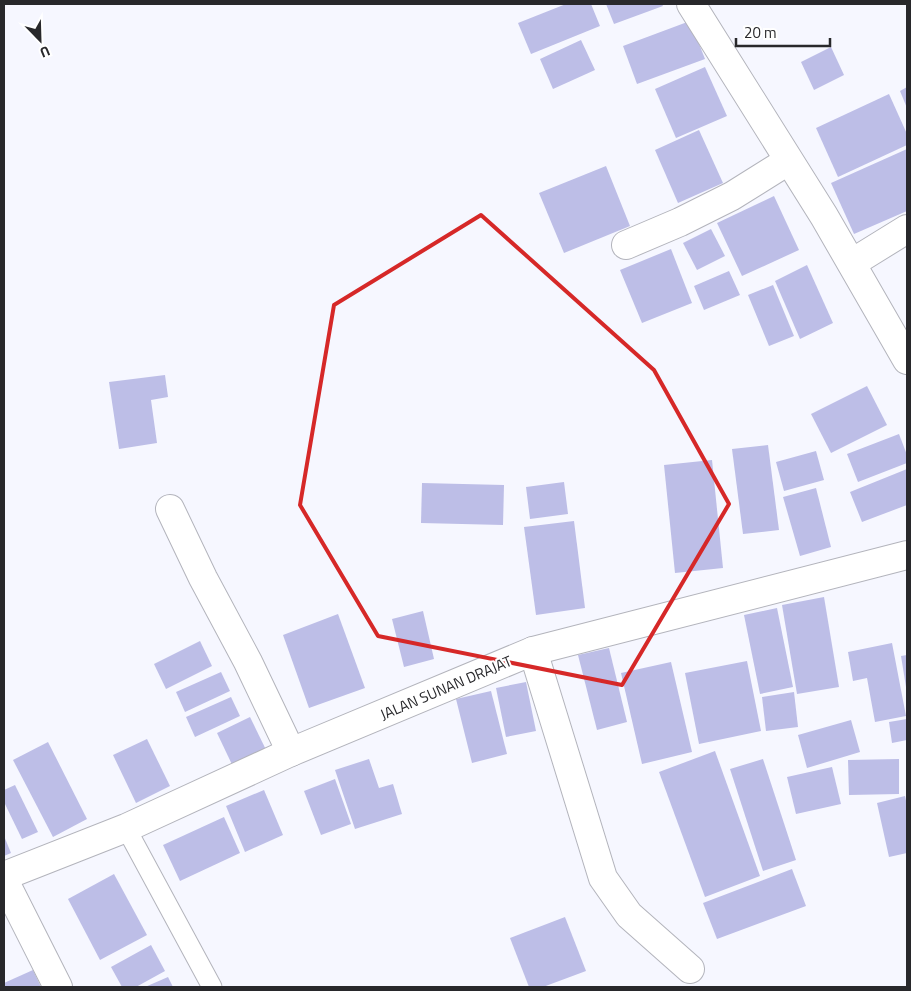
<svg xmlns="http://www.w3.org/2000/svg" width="911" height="991" font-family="'Titillium Web',sans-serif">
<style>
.building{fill:#bdbee7}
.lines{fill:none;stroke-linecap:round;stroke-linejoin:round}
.lane-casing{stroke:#b3b4bc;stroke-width:21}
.street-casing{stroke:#b3b4bc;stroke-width:30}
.lane{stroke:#fff;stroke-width:19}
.street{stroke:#fff;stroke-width:28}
.marked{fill:none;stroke:#d62828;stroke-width:4;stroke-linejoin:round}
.labels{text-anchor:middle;stroke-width:4;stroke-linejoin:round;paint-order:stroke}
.street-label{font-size:15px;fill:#28282b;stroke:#fff}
</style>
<rect width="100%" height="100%" fill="#f6f7ff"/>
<g class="building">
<polygon points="566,4 591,4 600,26 531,54 518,23"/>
<polygon points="606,4 662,4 663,6 614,24"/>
<polygon points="690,21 705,59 637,84 623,46"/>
<polygon points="581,40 595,70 553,89 540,59"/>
<polygon points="831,47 844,75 814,90 801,62"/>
<polygon points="705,67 727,116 676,138 655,89"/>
<polygon points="907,87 907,108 900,91"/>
<polygon points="889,94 907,134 907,145 838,177 816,128"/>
<polygon points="699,130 723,183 678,203 655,150"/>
<polygon points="907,149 907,211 854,234 831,183"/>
<polygon points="606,166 630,226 564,253 539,193"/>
<polygon points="774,196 799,250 742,276 717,223"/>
<polygon points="711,229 725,256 697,270 683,243"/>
<polygon points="671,249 692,303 642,323 620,270"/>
<polygon points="807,265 833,323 800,339 775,281"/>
<polygon points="729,271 740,295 704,310 694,286"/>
<polygon points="773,285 794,336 769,346 748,295"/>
<polygon points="165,375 168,397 151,400 157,443 119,449 109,382"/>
<polygon points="867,386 887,425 831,453 811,414"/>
<polygon points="899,434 907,455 907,463 858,482 847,454"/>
<polygon points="768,445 779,530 743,534 732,449"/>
<polygon points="816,451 824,480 784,491 776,462"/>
<polygon points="712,460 723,568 675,573 664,465"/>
<polygon points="907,469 907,505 862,522 850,492"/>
<polygon points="564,482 568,514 530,519 526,487"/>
<polygon points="422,483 504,485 503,525 421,523"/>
<polygon points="816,488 831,547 800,556 783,497"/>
<polygon points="574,521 585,608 536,615 524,527"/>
<polygon points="824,597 839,687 797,694 782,605"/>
<polygon points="777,608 793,687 760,694 744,615"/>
<polygon points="423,611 434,659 404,667 392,619"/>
<polygon points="338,614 365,688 309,708 283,635"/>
<polygon points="200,641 212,666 166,689 154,664"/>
<polygon points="892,643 906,716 875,722 867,678 853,681 848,652"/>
<polygon points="609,648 627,722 597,730 578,655"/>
<polygon points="907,655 907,686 906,687 901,656"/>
<polygon points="747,661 761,731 699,744 685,673"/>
<polygon points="671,662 692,752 642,764 621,673"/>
<polygon points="221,672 230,691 185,712 176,692"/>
<polygon points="526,682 536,731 506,737 496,688"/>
<polygon points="491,691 507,754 472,763 456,699"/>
<polygon points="794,692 798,727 766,731 762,697"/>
<polygon points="231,697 240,716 195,737 186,717"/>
<polygon points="250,717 271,760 237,775 217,733"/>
<polygon points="907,719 907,740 892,743 889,722"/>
<polygon points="851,720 860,752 807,768 798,735"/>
<polygon points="147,739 170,786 136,803 113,755"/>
<polygon points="48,742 87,819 53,837 13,760"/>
<polygon points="715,751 760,876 705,897 659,772"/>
<polygon points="369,759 379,788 393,784 402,814 355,829 335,770"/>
<polygon points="763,759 796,860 763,871 730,769"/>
<polygon points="899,759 899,794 849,795 848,760"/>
<polygon points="832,767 841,804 796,814 787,777"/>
<polygon points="335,779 351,824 321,835 304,791"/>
<polygon points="15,785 38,832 22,839 4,802 4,790"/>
<polygon points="264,790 283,835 245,852 226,806"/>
<polygon points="905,796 907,805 907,853 889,857 877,803"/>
<polygon points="224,817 240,853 180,881 163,845"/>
<polygon points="4,836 11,853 4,856"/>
<polygon points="792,869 806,906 717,939 703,903"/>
<polygon points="114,874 147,935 100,960 68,899"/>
<polygon points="565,917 586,971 543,987 529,987 510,938"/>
<polygon points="151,945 165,971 136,987 122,987 111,967"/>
<polygon points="33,970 41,987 4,987 4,983"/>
<polygon points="168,977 173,987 145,987"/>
</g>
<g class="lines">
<defs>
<polyline id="lane" points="126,828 212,987"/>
<g id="street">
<polyline points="691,4 824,216 907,360"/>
<polyline points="626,245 680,222 732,196 788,161"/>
<polyline points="852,263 907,229"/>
<polyline points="170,509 203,578 248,662 291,752"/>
<polyline points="533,651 603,878 629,915 690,969"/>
<polyline points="4,876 126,828 291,752 533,651 907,555"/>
<polyline points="4,880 58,987"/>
</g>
</defs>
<use href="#lane" class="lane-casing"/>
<use href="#street" class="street-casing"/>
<use href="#lane" class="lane"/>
<use href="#street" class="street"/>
</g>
<path class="marked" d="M481,215L654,370L729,504L622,685L378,636L300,505L334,305Z"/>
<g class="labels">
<g class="street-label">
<text transform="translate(446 688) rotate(-23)" y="5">JALAN SUNAN DRAJAT</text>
</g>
</g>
<rect width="911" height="991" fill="none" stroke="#28282b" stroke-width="10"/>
<g transform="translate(40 40) rotate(157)" stroke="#ffffff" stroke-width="4" paint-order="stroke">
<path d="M0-4L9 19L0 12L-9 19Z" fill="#28282b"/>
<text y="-8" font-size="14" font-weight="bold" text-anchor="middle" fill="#28282b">U</text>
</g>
<path d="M736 38v8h94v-8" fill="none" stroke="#28282b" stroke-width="2.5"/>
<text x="744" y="38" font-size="15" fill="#28282b" stroke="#ffffff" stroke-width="4" paint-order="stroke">20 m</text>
</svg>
